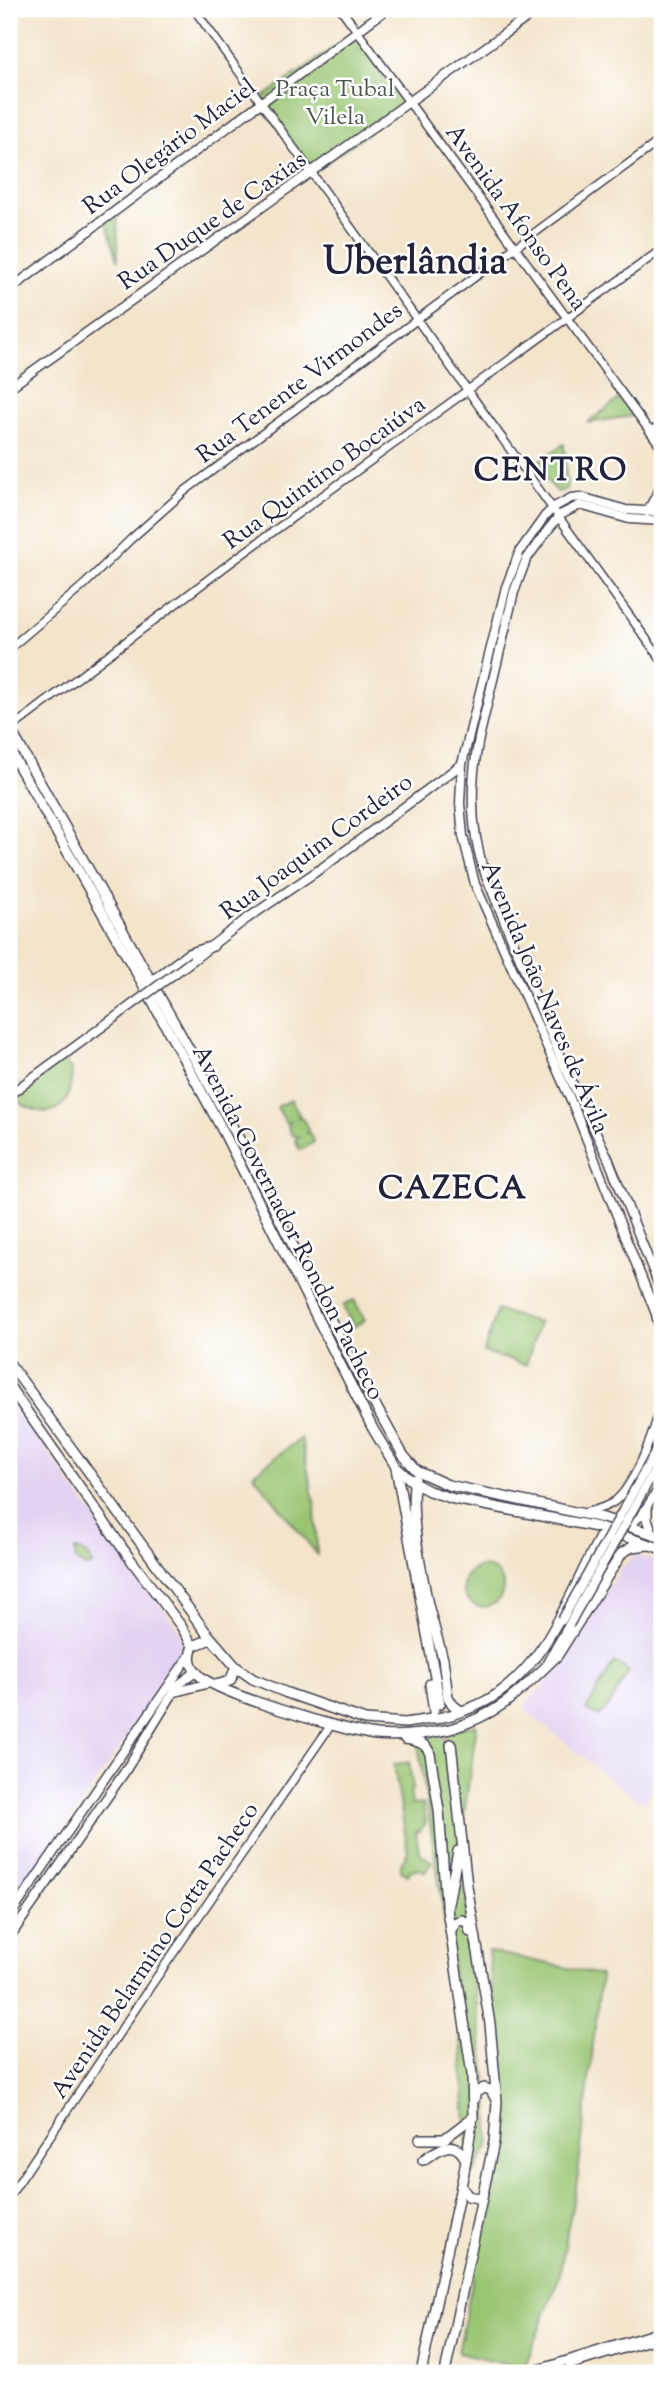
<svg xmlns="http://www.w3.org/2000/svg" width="671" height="2382" font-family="'Sorts Mill Goudy',serif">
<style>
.built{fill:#e3d3f2}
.green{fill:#99c572;stroke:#5e7456;stroke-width:2}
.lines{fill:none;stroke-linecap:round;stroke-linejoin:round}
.primary-tunnel{stroke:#c9bdad;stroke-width:9;stroke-dasharray:9 4.5;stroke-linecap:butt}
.tertiary-casing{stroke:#413f50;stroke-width:10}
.secondary-casing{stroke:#413f50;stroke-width:11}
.primary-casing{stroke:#413f50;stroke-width:12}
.tertiary{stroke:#fff;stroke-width:7}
.secondary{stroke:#fff;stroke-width:8}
.primary{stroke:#fff;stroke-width:9}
.secondary-bridge-casing{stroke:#413f50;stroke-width:11;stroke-linecap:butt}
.primary-bridge-casing{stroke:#413f50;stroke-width:12;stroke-linecap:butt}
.secondary-bridge{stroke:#fff;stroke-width:8}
.primary-bridge{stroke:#fff;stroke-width:9}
.labels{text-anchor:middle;stroke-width:5;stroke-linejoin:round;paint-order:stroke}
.park-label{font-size:24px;fill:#4c5b4e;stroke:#fff}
.street-label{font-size:24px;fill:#22223b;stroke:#fff}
.district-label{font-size:32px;font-weight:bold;letter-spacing:2px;fill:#22223b;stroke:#fff}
.town-label{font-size:38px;font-weight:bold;fill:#22223b;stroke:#fff}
</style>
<rect width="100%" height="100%" fill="#fff"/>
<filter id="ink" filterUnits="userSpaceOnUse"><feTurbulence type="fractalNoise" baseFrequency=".0143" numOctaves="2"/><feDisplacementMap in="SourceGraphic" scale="14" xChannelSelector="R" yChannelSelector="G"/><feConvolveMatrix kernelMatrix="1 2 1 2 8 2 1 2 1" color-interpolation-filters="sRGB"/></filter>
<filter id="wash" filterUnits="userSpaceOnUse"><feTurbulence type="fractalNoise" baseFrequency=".00686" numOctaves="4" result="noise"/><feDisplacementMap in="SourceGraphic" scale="28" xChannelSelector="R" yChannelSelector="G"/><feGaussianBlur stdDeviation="1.57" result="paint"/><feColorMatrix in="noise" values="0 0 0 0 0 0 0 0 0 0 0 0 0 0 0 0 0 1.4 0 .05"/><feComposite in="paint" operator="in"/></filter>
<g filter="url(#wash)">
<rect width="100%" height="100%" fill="#f3e4ca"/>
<g class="built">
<polygon points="9,1396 59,1468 181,1633 184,1645 179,1662 9,1908"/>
<polygon points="636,1555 662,1563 662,1756 646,1803 631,1796 525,1710 526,1703 540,1690 580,1637 621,1568"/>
</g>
<g class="green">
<polygon points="356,32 409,102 312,173 258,101"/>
<polygon points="117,208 118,260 105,218"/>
<polygon points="622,397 633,416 587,423"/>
<polygon points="564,444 567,489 558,492 532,465"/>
<path d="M63,1059L72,1072C71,1081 71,1092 66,1100C52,1122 26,1109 12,1096Z"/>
<polygon points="291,1100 300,1116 298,1117 302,1118 308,1128 306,1133 309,1132 314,1142 300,1150 295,1140 299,1137 292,1135 288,1127 290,1122 286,1123 277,1107"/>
<polygon points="354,1300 365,1320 353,1327 343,1306"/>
<polygon points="497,1310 539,1323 526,1365 484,1352"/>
<polygon points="301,1438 315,1505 317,1554 253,1474"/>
<path d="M75,1550C86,1553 91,1554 92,1566L84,1567L76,1560Z"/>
<circle cx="483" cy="1587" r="20"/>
<polygon points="614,1662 629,1671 607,1708 598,1716 586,1710"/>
<polygon points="477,1725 459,1849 462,1885 464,1885 470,1924 467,1925 488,2097 490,2142 474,2173 468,2157 460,2022 417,1736"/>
<polygon points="409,1762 413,1789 410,1790 412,1805 423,1804 426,1822 420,1831 416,1832 419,1852 432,1862 425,1872 420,1869 411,1870 408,1875 401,1871 401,1863 408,1852 394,1764"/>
<polygon points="488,1951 601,1975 578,2175 559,2277 524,2369 458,2353 505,2115"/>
</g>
</g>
<g filter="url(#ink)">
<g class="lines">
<polyline class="primary-tunnel" points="440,1704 447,1744"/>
<defs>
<g id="tertiary">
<polyline points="194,9 662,661"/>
<polyline points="341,9 662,448"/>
<polyline points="649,429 662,430"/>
<polyline points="9,649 84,585 131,539 186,490 662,139"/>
<polyline points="10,729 234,560 662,249"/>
<path d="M584,1513C595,1510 606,1508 615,1501C637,1483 658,1423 662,1396"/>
<polyline points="628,1525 640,1517 662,1483"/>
<polyline points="9,2197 150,1987 331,1725"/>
</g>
<g id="secondary">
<polyline points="9,290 387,9"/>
<polyline points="9,388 539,9"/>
<polyline points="647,512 662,485"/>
<polyline points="662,512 626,510 581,497 571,498 554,507 545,516 520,551 506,587 462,764 460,803 463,836 475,884 575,1110 656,1314 662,1341"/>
<path d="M662,521L629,519L580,505L560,515L547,531L526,560L514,592L479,738C470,783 470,832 486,876L562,1061L608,1158L662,1293"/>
<polyline points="193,960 245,920 326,865 462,764"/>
<polyline points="9,1095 95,1032"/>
<polyline points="547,1663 569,1625"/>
<polyline points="175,1692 210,1683"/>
<polyline points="9,1917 189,1656"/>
<polyline points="9,1938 124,1773 178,1685 193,1674 194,1670"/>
<polyline points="570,2365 661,2337"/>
<polyline points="527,2373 662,2331"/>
</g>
<g id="primary">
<polyline points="9,727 237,1135 358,1374 403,1455 417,1471 448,1485 603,1518 662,1537"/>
<polyline points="9,749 140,979 223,1131 373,1429 396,1467 414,1483 429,1491 454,1499 597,1527 662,1549"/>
<polyline points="152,981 188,954 213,946"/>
<polyline points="9,1363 205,1631 236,1667 253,1679 287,1693 365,1720 405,1723 438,1718"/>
<polyline points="9,1386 128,1556 181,1626 193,1646"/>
<polyline points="396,1468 440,1704"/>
<path d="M415,1479C408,1515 423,1575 429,1611"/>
<polyline points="647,1508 647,1519 652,1533"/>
<polyline points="428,1605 443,1659 448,1697 453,1705 461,1711"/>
<path d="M211,1639L193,1646C188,1657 190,1666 199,1675C217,1694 346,1731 376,1735C397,1737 419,1735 440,1731"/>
<polyline points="430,1684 435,1719"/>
<polyline points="216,1685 230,1681 236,1667"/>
<path d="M451,1715C465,1710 479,1706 491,1698C548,1664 570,1592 600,1537L611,1532"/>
<path d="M450,1729C502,1713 519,1692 557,1656L622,1553L632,1547L648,1545"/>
<path d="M405,1739C416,1741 426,1742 430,1754L439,1810L446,1903"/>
<polyline points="451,1930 456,1922 462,1920 468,1923 470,1932"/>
<polyline points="474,2099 476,2092 484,2088 491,2090 496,2100"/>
<polyline points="420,2139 444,2139 473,2117"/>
<path d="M423,2160C440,2148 455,2137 466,2160"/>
<polyline points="461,2186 468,2196 477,2198 482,2196"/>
<polyline points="421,2373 464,2172 473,2117 472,2074 447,1909 458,1851"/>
<polyline points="445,2373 494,2142 497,2102 490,2024 467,1886 451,1744"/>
</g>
</defs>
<use href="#tertiary" class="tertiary-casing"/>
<use href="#secondary" class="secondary-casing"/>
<use href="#primary" class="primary-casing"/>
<use href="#tertiary" class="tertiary"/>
<use href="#secondary" class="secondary"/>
<use href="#primary" class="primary"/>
<defs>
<g id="secondary-bridge">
<polyline points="95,1032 193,960"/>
<polyline points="562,1620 661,1442"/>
<polyline points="569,1625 662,1457"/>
</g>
<g id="primary-bridge">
<polyline points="438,1718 451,1715"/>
<polyline points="440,1731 450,1729"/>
</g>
</defs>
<use href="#secondary-bridge" class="secondary-bridge-casing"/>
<use href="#primary-bridge" class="primary-bridge-casing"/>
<use href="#secondary-bridge" class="secondary-bridge"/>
<use href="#primary-bridge" class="primary-bridge"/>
</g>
</g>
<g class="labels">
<g class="park-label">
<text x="335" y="96">Praça Tubal<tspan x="335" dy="28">Vilela</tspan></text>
</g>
<g class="street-label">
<text transform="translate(169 146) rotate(-37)" y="8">Rua Olegário Maciel</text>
<text transform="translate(517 217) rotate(54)" y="8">Avenida Afonso Pena</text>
<text transform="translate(212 220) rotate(-35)" y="8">Rua Duque de Caxias</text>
<text transform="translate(299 382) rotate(-37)" y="8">Rua Tenente Virmondes</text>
<text transform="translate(324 472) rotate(-36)" y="8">Rua Quintino Bocaiúva</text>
<text transform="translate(316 846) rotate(-36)" y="8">Rua Joaquim Cordeiro</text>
<text transform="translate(546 997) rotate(67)" y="8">Avenida João Naves de Ávila</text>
<text transform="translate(289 1222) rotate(63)" y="8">Avenida Governador Rondon Pacheco</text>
<text transform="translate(154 1950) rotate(-56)" y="8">Avenida Belarmino Cotta Pacheco</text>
</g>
<g class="district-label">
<text x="551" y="480">CENTRO</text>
<text x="453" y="1198">CAZECA</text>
</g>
<g class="town-label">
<text x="415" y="273">Uberlândia</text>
</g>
</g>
<rect width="671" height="2382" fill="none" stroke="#fff" stroke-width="35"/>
</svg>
